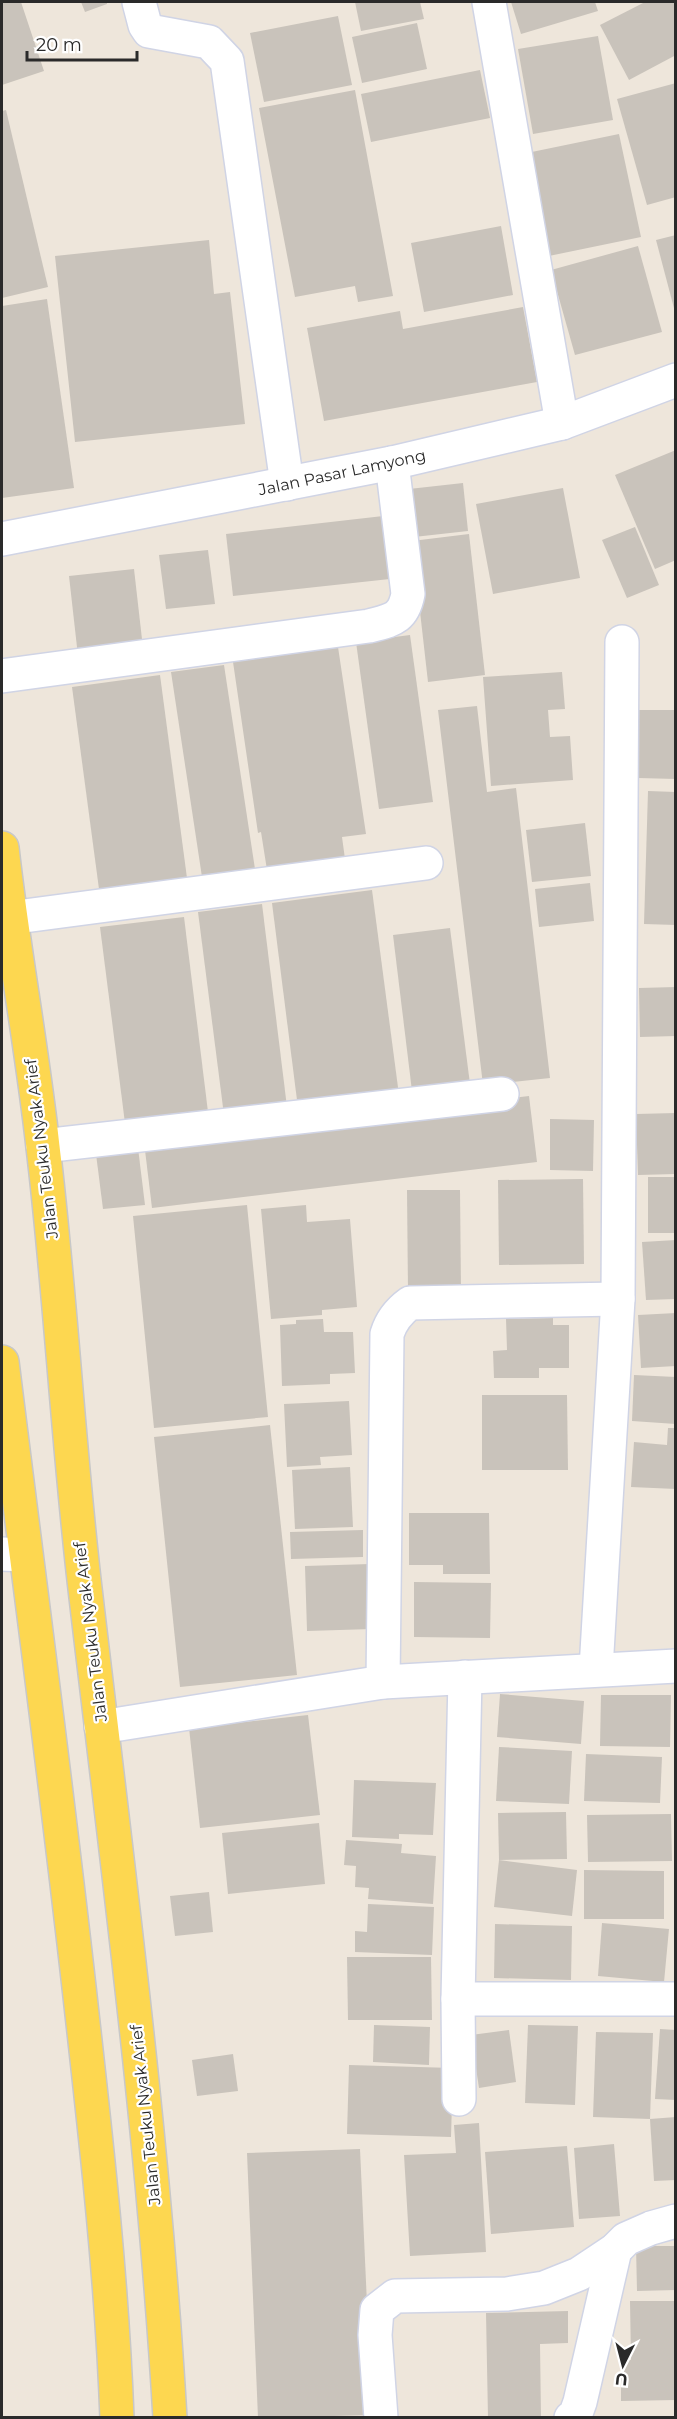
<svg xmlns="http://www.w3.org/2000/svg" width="677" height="2419" font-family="Montserrat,sans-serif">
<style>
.building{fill:#c9c3bb}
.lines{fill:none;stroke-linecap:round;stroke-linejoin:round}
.minor-casing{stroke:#d0d4e5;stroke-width:36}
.major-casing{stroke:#c8c8c8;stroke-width:36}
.minor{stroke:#fff;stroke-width:33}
.major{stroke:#fdd750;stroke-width:33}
.labels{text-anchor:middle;stroke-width:4.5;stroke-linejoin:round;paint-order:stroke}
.street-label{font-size:16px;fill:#2a2a2a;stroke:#fff}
</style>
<rect width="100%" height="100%" fill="#eee6db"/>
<g class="building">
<polygon points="2,2 21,2 44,71 2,85"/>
<polygon points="81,2 107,2 107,4 85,12"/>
<polygon points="355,2 420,2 424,19 361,31"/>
<polygon points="511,2 595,2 598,11 521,34"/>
<polygon points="645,2 676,2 676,55 629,80 600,25"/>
<polygon points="338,16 352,85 264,102 250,33"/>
<polygon points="417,23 427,69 362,83 352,37"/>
<polygon points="598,36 613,120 533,134 518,49"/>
<polygon points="480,70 490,118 371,142 361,94"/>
<polygon points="676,83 676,197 647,205 617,99"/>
<polygon points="355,90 393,296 358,302 355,286 295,297 259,108"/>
<polygon points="6,110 48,287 2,298 2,111"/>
<polygon points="619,134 641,237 544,257 522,154"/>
<polygon points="501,226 513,295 424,312 411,243"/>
<polygon points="676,235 676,312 675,312 656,240"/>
<polygon points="209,240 214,294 230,292 245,424 75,442 55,256"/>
<polygon points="638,246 662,332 575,355 551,270"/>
<polygon points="47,299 74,488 2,498 2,306"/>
<polygon points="523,307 537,382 324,421 307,328 400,311 403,329"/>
<polygon points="676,450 676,560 655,569 615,475"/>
<polygon points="463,483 468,531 414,537 409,489"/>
<polygon points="563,488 580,578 493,594 476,504"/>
<polygon points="392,515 399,578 233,596 226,534"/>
<polygon points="635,527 659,585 627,598 602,540"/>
<polygon points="469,534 485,675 428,682 412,541"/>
<polygon points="208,550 215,604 166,609 159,555"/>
<polygon points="134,569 143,648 78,656 69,576"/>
<polygon points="410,635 433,802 379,809 356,642"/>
<polygon points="338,647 366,834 342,837 345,859 267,870 261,832 258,833 233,662"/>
<polygon points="224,665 255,869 202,877 171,672"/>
<polygon points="562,672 565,709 548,710 550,737 570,736 573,780 491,786 483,677"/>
<polygon points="160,675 187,878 99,889 72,687"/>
<polygon points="477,706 487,792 516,788 550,1078 483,1085 438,710"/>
<polygon points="638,710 676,710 676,779 638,778"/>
<polygon points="648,791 676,792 676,925 644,924"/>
<polygon points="585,823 591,876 532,882 526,830"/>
<polygon points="590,883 594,921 539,927 535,889"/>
<polygon points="372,890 399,1095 298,1108 272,903"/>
<polygon points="262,904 287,1107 224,1115 198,912"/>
<polygon points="184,917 209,1120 126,1131 100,927"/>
<polygon points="450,928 470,1084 412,1091 393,935"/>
<polygon points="676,987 676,1036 640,1037 639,988"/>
<polygon points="529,1096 537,1162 152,1208 144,1142"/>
<polygon points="676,1113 676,1174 638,1175 636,1114"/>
<polygon points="550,1119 594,1120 593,1171 550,1170"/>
<polygon points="138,1148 145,1205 103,1209 96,1154"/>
<rect x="648" y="1177" width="28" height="56"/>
<polygon points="583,1179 584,1264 499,1265 498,1180"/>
<polygon points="407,1190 460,1190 461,1291 408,1291"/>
<polygon points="247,1205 268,1417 154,1428 133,1216"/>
<polygon points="306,1205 307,1222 350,1219 357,1307 322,1310 322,1315 271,1319 261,1209"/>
<polygon points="676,1240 676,1299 646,1300 642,1242"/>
<polygon points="676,1313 676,1366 641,1368 638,1315"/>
<polygon points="553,1318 553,1325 569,1325 569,1368 539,1368 539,1378 494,1378 493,1351 507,1350 506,1319"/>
<polygon points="323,1319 324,1332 353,1332 355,1373 330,1374 330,1384 282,1386 280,1325 296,1324 296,1320"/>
<polygon points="634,1375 676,1377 676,1424 632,1421"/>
<polygon points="482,1395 567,1395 568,1470 482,1470"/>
<polygon points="349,1401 352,1455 320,1457 321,1465 287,1467 284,1404"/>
<polygon points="270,1425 297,1675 180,1687 154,1437"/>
<polygon points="668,1428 676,1428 676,1489 631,1487 634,1442 667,1445"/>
<polygon points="350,1467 353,1527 295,1529 292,1470"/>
<polygon points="409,1513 489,1513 490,1574 443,1574 443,1565 409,1565"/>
<polygon points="363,1530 363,1557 291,1559 290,1532"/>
<polygon points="370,1564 372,1629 307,1631 305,1566"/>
<polygon points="414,1582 491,1583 490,1638 414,1637"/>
<polygon points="500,1694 584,1701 581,1744 497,1737"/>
<polygon points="601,1695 671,1695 670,1747 600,1746"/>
<polygon points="308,1715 320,1815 200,1828 189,1728"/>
<polygon points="499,1747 572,1751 569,1804 496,1801"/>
<polygon points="586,1754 662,1757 660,1803 584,1801"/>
<polygon points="354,1780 436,1783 433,1835 399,1834 399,1839 352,1837"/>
<polygon points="566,1812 567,1859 499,1860 498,1813"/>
<polygon points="671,1814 672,1861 588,1862 587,1815"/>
<polygon points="319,1823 325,1884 228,1894 222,1833"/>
<polygon points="346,1840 402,1844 401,1853 436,1856 433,1904 368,1899 369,1888 355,1887 356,1866 344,1865"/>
<polygon points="499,1860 577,1870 572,1916 494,1907"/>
<polygon points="584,1870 664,1871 664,1919 584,1919"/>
<polygon points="209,1892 213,1932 175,1936 170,1896"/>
<polygon points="368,1904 434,1907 432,1955 355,1952 355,1931 367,1932"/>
<polygon points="602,1923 669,1929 664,1982 598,1976"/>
<polygon points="495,1924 572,1926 571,1980 494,1978"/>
<polygon points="347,1957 431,1957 432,2020 348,2020"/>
<polygon points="374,2025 430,2027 429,2065 373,2062"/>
<polygon points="528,2025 578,2026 575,2105 525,2103"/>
<polygon points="660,2029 676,2030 676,2100 655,2099"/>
<polygon points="509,2030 516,2082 479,2088 471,2035"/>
<polygon points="596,2032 653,2033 650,2119 593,2117"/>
<polygon points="233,2054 238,2091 197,2096 192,2060"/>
<polygon points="349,2065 453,2068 451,2137 347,2134"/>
<polygon points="676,2117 676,2180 654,2181 650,2119"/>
<polygon points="479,2123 486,2252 410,2256 404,2155 456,2153 454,2125"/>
<polygon points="614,2144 620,2216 579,2219 574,2148"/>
<polygon points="567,2146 574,2227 491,2234 485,2152"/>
<polygon points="360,2149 372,2415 258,2418 247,2153"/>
<polygon points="636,2246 676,2246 676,2290 637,2291"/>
<polygon points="630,2301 676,2301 676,2400 621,2401 621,2360 631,2360"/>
<polygon points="568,2311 568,2343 540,2344 541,2418 488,2418 486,2313"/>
</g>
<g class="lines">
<defs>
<g id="minor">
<polyline points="139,2 145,25 149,31 209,42 227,61 287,484"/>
<polyline points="489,2 562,423"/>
<polyline points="2,539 392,463 562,423 676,380"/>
<path d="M2,676L369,626C391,620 403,620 408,594L392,463"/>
<polyline points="9,918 426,863"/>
<polyline points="43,1146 502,1094"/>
<polyline points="2,1554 25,1555"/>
<polyline points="596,1669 618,1299 622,642"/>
<path d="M383,1682L387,1334C391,1321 399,1311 410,1303L618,1299"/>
<polyline points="101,1727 383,1682 676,1666"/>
<polyline points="458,1999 676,1999"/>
<polyline points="459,2099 458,1999 465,1677"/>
<polyline points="381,2418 375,2335 377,2310 395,2296 507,2294 544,2288 579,2274 615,2250 626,2239 651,2228 676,2221"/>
<polyline points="571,2418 575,2416 580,2402 615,2250"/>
</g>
<g id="major">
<path d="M2,848C13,948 32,1047 43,1147C61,1297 68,1447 86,1597C118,1870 154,2143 170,2418"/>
<path d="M2,1362C29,1580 58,1796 82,2014C97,2148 112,2282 117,2418"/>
</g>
</defs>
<use href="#minor" class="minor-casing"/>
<use href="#major" class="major-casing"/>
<use href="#minor" class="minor"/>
<use href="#major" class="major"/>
</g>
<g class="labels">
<g class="street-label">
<text transform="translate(342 472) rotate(-12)" y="6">Jalan Pasar Lamyong</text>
<text transform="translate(41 1149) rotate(-97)" y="6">Jalan Teuku Nyak Arief</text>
<text transform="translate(90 1632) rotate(-97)" y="6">Jalan Teuku Nyak Arief</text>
<text transform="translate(145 2115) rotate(-96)" y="6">Jalan Teuku Nyak Arief</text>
</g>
</g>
<rect width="677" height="2419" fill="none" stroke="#2a2a2a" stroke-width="6"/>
<g transform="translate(623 2365) rotate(186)" stroke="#ffffff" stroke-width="4.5" paint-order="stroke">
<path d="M0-4.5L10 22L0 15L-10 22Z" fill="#2a2a2a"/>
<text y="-9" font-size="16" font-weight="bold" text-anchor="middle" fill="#2a2a2a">U</text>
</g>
<path d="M27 51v9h110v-9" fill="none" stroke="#2a2a2a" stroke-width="3"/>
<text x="36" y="51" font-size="18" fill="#2a2a2a" stroke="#ffffff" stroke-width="4.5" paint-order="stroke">20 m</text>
</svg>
